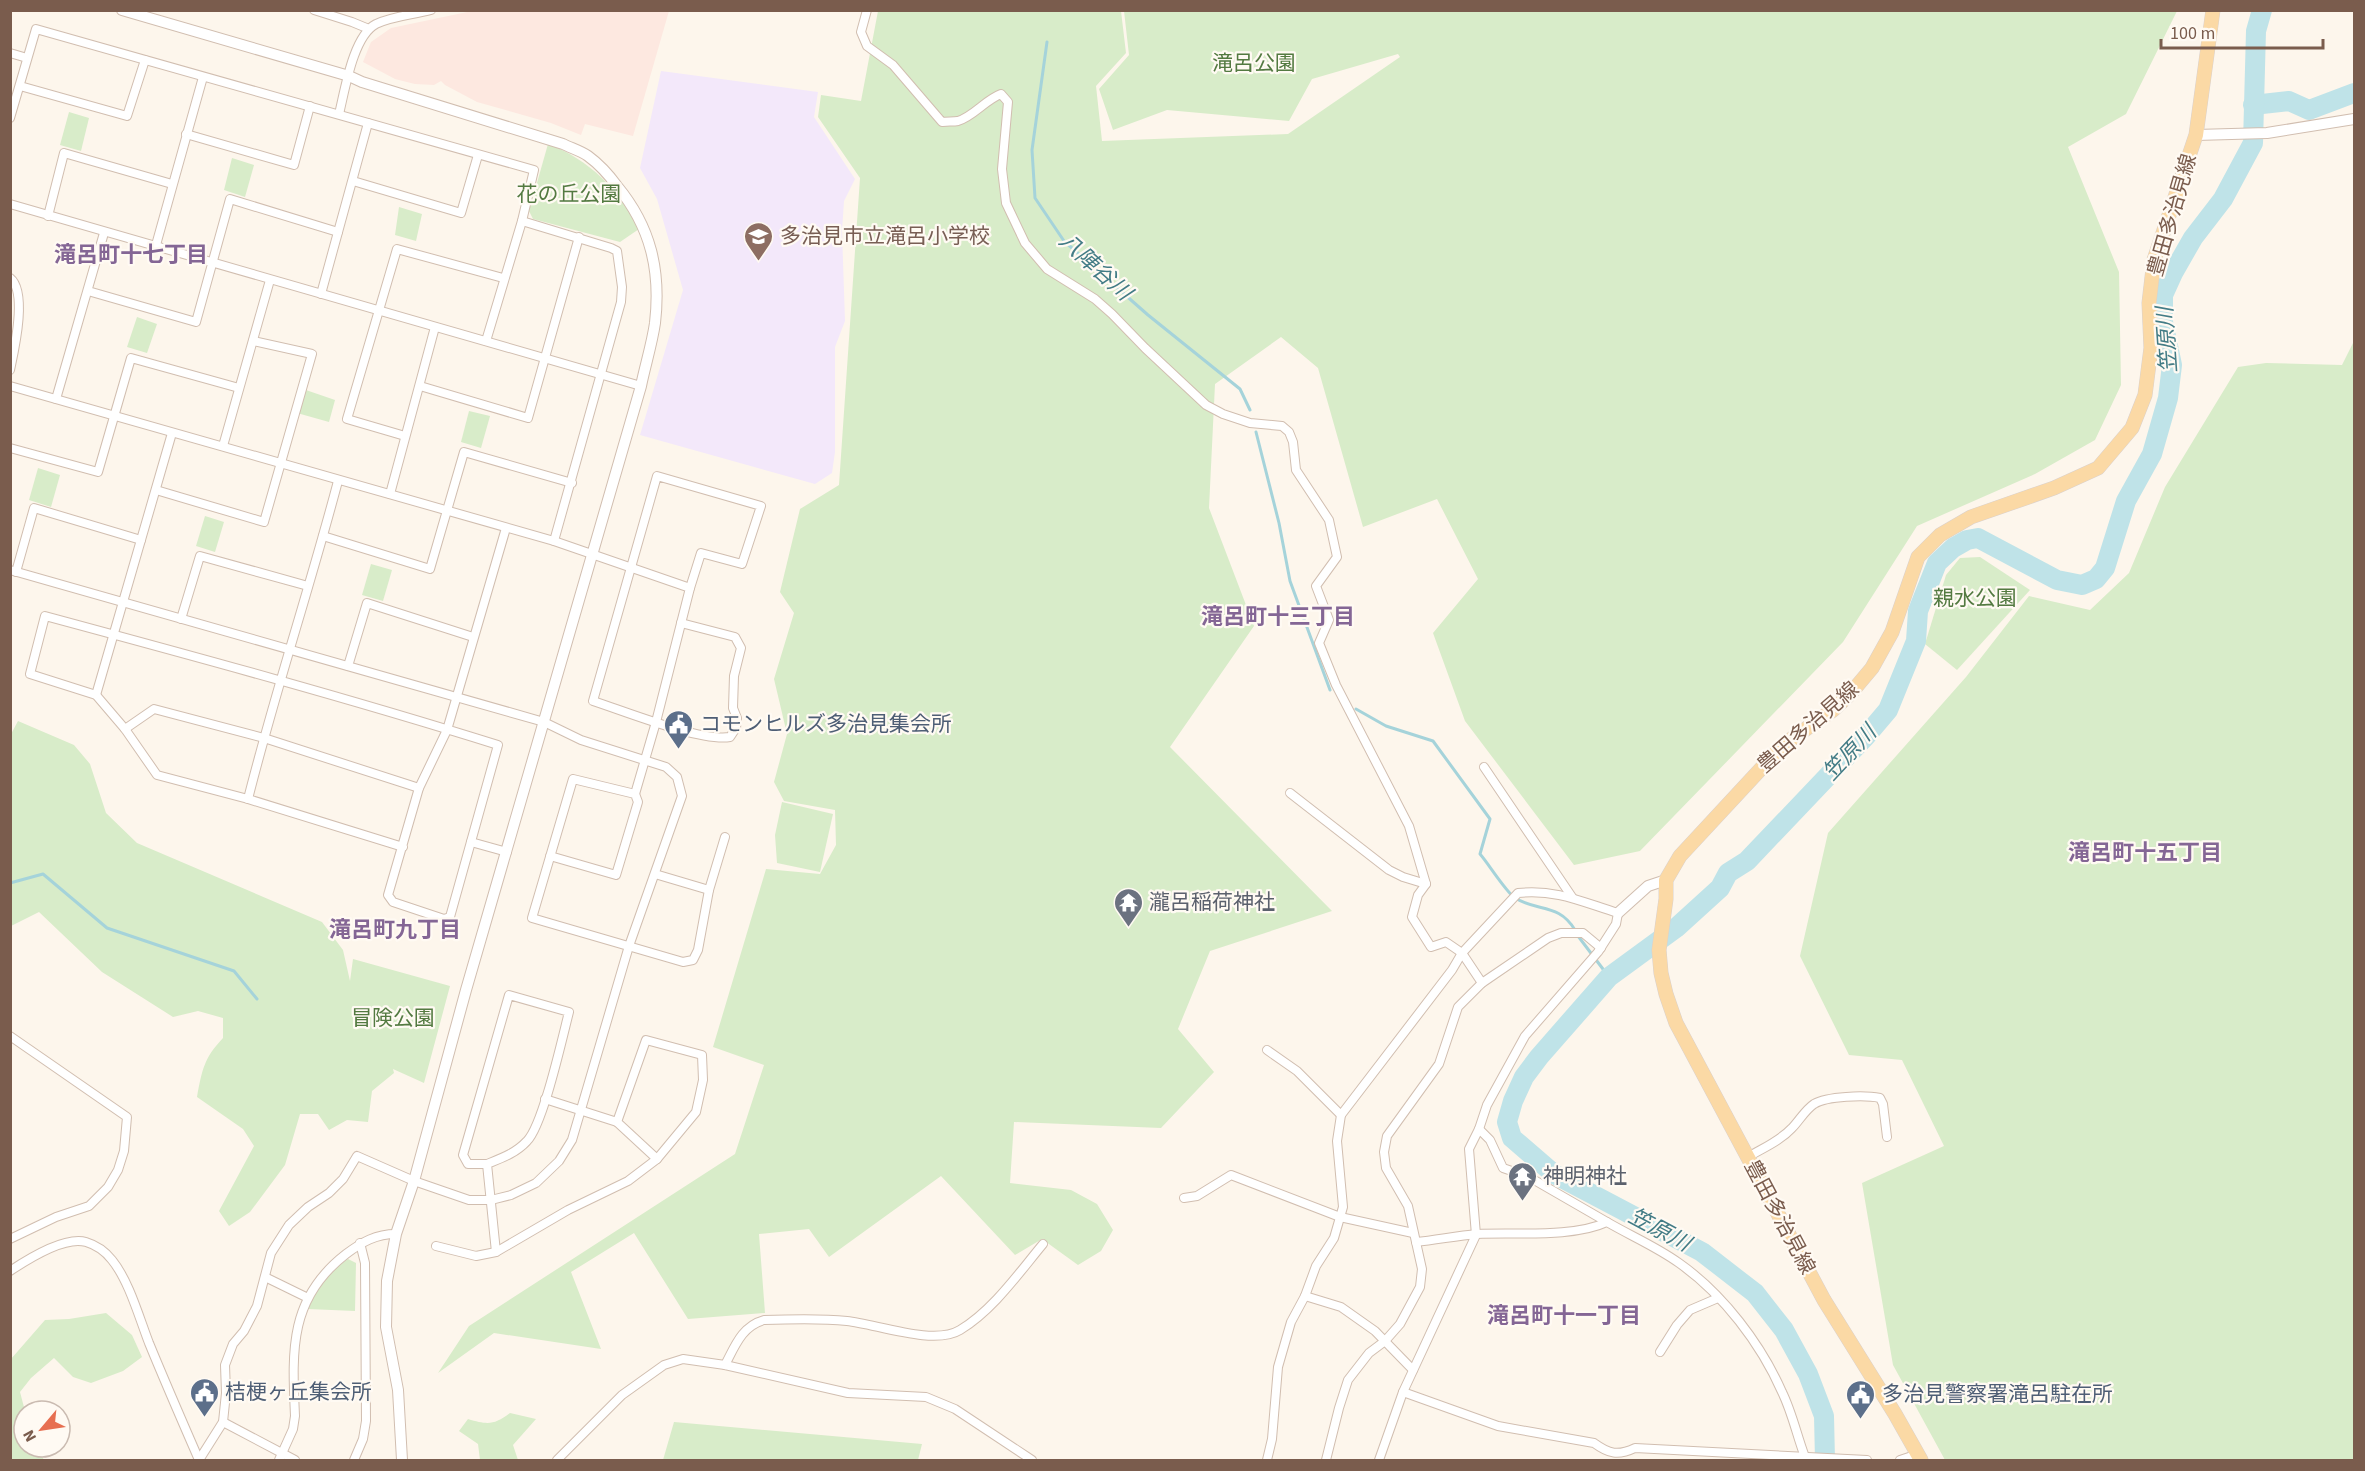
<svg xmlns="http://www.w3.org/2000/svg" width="2365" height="1471" font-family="'Source Sans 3','Noto Sans JP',sans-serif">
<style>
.commercial{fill:#fde8e0}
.education{fill:#f3e8fa}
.green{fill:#d8ecc9}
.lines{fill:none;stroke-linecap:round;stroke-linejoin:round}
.stream{stroke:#a5d3da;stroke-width:3}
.river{stroke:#bfe3e8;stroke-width:20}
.minor-casing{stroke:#d1beb0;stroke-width:10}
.tertiary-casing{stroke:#d1beb0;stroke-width:12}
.primary-casing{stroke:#dad1cd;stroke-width:15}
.minor{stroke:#fff;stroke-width:8}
.tertiary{stroke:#fff;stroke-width:10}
.primary{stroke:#fbd9a5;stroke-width:14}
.labels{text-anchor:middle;stroke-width:4.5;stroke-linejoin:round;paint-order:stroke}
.park-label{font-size:21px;fill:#537a41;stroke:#fffaf3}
.street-label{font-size:21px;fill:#7a5c4d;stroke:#fffaf3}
.education-label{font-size:21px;fill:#785e54;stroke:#fffaf3;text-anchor:start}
.service-label{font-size:21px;fill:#4e5e75;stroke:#fffaf3;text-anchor:start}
.worship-label{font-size:21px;fill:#5b616d;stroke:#fffaf3;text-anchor:start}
.neighbourhood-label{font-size:22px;font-weight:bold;fill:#846695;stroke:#fffaf3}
.water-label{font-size:22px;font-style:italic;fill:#437c86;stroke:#fffaf3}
</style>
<rect width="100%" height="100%" fill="#fdf6ec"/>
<polygon class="commercial" points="472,11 669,11 633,136 585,124 581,135 551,123 477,102 445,85 441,81 434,85 415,84 395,79 363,62 371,42 391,28"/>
<polygon class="education" points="661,71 818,92 814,117 855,179 844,201 842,231 845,321 835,347 835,452 832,473 815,484 640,435 683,290 657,199 640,168"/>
<g class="green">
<polygon points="878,11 1121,11 1126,53 1096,86 1102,141 1288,134 1400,57 1398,54 1312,79 1289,121 1167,110 1113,130 1099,89 1129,55 1124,11 2177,11 2126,114 2068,147 2119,272 2121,385 2095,440 2035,474 1917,526 1843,642 1640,851 1574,865 1465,721 1433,633 1478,579 1437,499 1363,527 1318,368 1281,337 1215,384 1209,508 1254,626 1170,747 1332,911 1210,951 1178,1029 1214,1072 1161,1128 1014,1122 1010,1183 1071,1190 1097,1204 1113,1230 1101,1251 1078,1265 1042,1239 1015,1255 941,1176 829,1257 809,1229 759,1234 765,1313 688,1319 634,1233 571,1272 601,1349 494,1333 438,1373 469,1326 735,1154 764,1065 713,1047 766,869 820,874 836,845 835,810 784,801 774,782 787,734 774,679 794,613 780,592 800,509 839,485 860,178 818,117 821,95 861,101"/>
<polygon points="69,112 89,118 81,151 60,145"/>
<path d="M548,144C590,160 618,189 639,229L620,242L533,219L529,211Z"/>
<polygon points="232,158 254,165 245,197 224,190"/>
<polygon points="399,207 422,214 416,241 395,235"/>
<polygon points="137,317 157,324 147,353 127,347"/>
<polygon points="2354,341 2354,1460 1945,1460 1893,1365 1862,1183 1944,1146 1902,1060 1849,1055 1800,956 1828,833 1966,677 2029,596 2090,610 2129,573 2165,487 2238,367 2266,363 2342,365"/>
<polygon points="303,389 335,400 329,422 297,413"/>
<polygon points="469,411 490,416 481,448 461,442"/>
<polygon points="38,468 60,475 51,507 29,500"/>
<polygon points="205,516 224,522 215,552 196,546"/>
<polygon points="1980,557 2030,590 1957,670 1925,644 1946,575 1960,558"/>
<polygon points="371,564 392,570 383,601 362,595"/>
<path d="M18,721L74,745L90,764L106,813L137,843L322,922L343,950L350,981L353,959L450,986L424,1083L393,1069L394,1073L372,1091L368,1122L347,1120L329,1130L318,1114H300L285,1165L250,1212L229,1226L219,1211L254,1146L243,1129L197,1097C202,1070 204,1058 223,1038V1018L198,1011L173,1017L102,972L39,912L11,926L10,736Z"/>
<polygon points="782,802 833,814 820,872 777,863 775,835"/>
<path d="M348,1259L356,1263L355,1311L308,1309C317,1288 329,1272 348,1259Z"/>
<polygon points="106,1313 132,1335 142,1357 123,1371 91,1383 73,1377 54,1358 31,1378 20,1392 25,1411 24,1447 37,1447 44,1460 11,1460 11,1359 45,1320 69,1319"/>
<path d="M510,1413L536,1419L513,1445L518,1460H480L478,1444L459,1431L468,1419C488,1425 494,1425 510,1413Z"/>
<polygon points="674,1422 922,1444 918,1460 663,1460"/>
</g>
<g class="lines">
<g class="stream">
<polyline points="1047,42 1032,150 1035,198 1064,241 1148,315 1240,389 1250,410"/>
<polyline points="1256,432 1279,523 1290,581 1330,690"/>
<path d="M1356,709L1386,726L1433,741L1490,819L1480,854C1488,863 1506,892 1515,898C1538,912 1559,903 1575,930"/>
<polyline points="10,883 43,874 107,928 234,971 257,999"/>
<polyline points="1578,936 1609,977"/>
</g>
<g class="river">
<polyline points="2253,105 2289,101 2309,110 2354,93"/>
<polyline points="1825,1460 1824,1416 1808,1374 1784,1330 1755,1293 1702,1252 1554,1174 1512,1138 1507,1122 1513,1101 1524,1077 1539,1057 1609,977 1676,928 1720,888 1728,873 1747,861 1866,736 1888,710 1916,641 1918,611 1937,563 1953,548 1967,540 1978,538 2057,580 2082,585 2096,579 2105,568 2126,501 2152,454 2168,398 2172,365 2163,322 2163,295 2173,273 2193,238 2223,199 2253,143 2256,31 2262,10"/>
</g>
<defs>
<g id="minor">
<polyline points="314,10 352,22 369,29"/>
<path d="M867,10L861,32L867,46L893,65L942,122C947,121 953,122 958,121C974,116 985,100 1001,94L1008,102L1002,169L1006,203L1025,243L1047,269L1095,299L1112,314L1145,348L1206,405L1223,414L1250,423L1282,426L1289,432L1293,442L1296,470L1329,520L1337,557L1316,586L1329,620L1319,643L1336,685L1409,826L1426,884L1418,895L1412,917L1431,947L1446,942L1462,953L1482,983"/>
<polyline points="10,53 27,58"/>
<polyline points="20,86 127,116 145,60"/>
<path d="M339,114C345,90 353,36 376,24C393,16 413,15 431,10"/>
<polyline points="10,118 36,29 534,170 522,221 486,341"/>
<polyline points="186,134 294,165 310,106"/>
<polyline points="353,181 461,213 478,155"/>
<polyline points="10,204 641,386"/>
<polyline points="48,216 64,153 172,184"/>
<polyline points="522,221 611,248 617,251 622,287 621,302 554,541"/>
<polyline points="156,245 203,77"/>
<path d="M10,278C28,292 14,351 10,370"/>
<polyline points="88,291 196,322 230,199 338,232"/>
<polyline points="321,294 368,123"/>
<polyline points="10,386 554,541 690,588 656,722 635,794"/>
<polyline points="420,386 528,418 579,237"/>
<polyline points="56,399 104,233"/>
<polyline points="405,436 347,419 397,249 503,278"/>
<polyline points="223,446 270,280"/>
<polyline points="10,448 98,472 131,358 239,388"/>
<polyline points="156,490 264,522 312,354 253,341"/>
<polyline points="390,494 435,327"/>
<polyline points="323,536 430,569 464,452 572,483"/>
<polyline points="10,570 544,722 581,740 666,767 677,777 682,796 629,946 572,1140 559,1161 536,1183 511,1195 491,1200 469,1200 414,1181 357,1156 343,1179 329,1193 308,1207 289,1225 271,1253 257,1306 244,1331 233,1344 225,1365 226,1393 223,1422 199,1460"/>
<polyline points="16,572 34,508 141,540"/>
<polyline points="181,619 200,556 308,586"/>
<path d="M681,623L735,637L741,648L734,676L733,708L737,718L736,728L730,737C701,742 624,711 593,701L657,476L761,506L742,564L701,553L690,588"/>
<polyline points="348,666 367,603 473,637"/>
<polyline points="96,695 172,433"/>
<polyline points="125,729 154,709 264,738 419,788"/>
<polyline points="1484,767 1572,897"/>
<polyline points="1290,793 1389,870 1403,877 1426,884"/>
<path d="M248,799C275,692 310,587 338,481"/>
<polyline points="471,842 507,852"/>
<path d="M403,847L248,799L157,775L125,729L96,695L30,674L45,616C197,657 348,698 498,745L450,917L444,919L393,902L388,895L419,788L447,730L506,528"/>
<polyline points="550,856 616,875 638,802 635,794 573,779 532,918 683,962 693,960 698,950 709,890 725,837"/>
<polyline points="655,874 709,890"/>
<polyline points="10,1036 127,1117 124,1151 118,1170 108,1187 89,1206 56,1217 10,1239"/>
<polyline points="1267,1050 1297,1071 1341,1115"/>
<polyline points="617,1122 657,1159"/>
<polyline points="1479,1129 1490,1140 1503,1168 1529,1177 1607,1222"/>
<path d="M1748,1157C1763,1148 1780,1141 1792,1128C1799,1121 1805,1110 1814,1104C1827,1096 1865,1095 1880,1098L1883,1104L1887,1137"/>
<path d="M487,1164C502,1158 516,1153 527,1141C543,1125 562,1039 569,1012L509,995L463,1155L468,1164H487L496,1252"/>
<polyline points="1184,1198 1197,1196 1231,1175 1340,1217 1413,1233"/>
<path d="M1416,1242C1436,1240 1456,1236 1477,1234C1515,1232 1573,1238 1607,1222C1631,1236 1657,1247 1679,1263C1723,1294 1761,1344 1782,1392C1792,1412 1797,1436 1805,1457L1804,1460"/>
<polyline points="436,1246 476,1256 496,1252 568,1210 628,1181 657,1159 696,1112 703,1080 702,1055 646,1040 617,1122 545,1099"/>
<path d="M10,1271C28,1259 65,1236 86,1242C96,1245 105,1251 112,1260C129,1281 139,1317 149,1343C165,1382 182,1421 199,1460"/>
<polyline points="265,1277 308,1298"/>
<polyline points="1305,1296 1341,1307 1375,1331 1413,1370"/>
<polyline points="1660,1352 1677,1325 1690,1310 1718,1298"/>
<path d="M725,1365C735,1346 742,1326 764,1320C791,1319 820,1318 847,1321C876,1324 934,1346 960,1330C993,1310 1018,1274 1043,1244"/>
<path d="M1403,1392L1498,1426L1594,1443C1609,1454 1618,1456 1635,1448L1867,1460"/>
<polyline points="223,1422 295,1460"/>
<path d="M279,1460L293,1429L295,1416C292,1350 289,1298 346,1254C362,1242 376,1234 396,1234"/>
<polyline points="354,1460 363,1439 366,1421 365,1263 360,1243"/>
<polyline points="557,1460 622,1395 664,1365 683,1359 725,1365 848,1393 926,1397 955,1409 1032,1460"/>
<path d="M1267,1460L1272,1439L1278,1367L1291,1322L1305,1296L1316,1266L1334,1238L1343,1207L1337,1141L1341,1115L1452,970L1462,953L1518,893C1557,889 1582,902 1618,913L1616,924L1598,952L1525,1036L1487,1105L1479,1129L1469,1149L1476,1235L1403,1392L1379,1460"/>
<polyline points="1326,1460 1339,1408 1348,1380 1369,1353 1385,1341 1400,1324 1420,1287 1422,1269 1408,1206 1386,1168 1384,1152 1387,1136 1439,1064 1458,1007 1482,983 1548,938 1561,933 1583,933 1601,948"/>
<polyline points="1900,1460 1918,1454"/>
</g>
<g id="tertiary">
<path d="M122,10L349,76L362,82L563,144C571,148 581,151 588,156C599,164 609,175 617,186C651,227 661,271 655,323C652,344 645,366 641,386L466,990L414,1181L396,1234L387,1281L386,1327L398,1390L402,1460"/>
<polyline points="2196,135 2267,133 2354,119"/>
<polyline points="1618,913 1648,886 1666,880"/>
</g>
<polyline id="primary" points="1921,1460 1895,1414 1824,1300 1676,1023 1666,994 1661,973 1659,950 1666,899 1666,880 1680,856 1783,745 1833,710 1851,693 1872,668 1892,632 1918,557 1940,535 1971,517 2054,488 2098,468 2132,428 2145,395 2151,348 2149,303 2154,260 2196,135 2213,10"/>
</defs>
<use href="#minor" class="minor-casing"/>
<use href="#tertiary" class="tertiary-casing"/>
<use href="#primary" class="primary-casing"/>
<use href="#minor" class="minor"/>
<use href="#tertiary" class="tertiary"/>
<use href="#primary" class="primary"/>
</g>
<defs>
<symbol id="school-pin" viewBox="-11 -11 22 30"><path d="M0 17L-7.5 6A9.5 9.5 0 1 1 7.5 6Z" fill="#8d6e63" stroke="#fffaf3"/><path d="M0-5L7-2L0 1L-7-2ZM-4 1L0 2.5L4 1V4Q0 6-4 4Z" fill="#fff"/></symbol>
<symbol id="civic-pin" viewBox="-11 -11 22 30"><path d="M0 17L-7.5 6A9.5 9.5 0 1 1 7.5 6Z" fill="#5c6f8a" stroke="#fffaf3"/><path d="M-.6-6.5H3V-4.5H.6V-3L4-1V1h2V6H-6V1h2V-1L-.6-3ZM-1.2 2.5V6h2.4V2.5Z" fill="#fff"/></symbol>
<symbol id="temple-pin" viewBox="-11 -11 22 30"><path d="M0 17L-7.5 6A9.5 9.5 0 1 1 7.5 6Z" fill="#6b7280" stroke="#fffaf3"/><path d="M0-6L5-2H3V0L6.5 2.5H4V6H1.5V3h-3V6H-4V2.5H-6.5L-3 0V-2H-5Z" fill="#fff"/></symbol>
</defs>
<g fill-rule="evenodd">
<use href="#school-pin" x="742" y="220" width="33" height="45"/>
<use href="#civic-pin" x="662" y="708" width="33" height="45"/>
<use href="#temple-pin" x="1112" y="886" width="33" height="45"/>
<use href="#temple-pin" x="1506" y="1160" width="33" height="45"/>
<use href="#civic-pin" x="188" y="1376" width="33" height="45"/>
<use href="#civic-pin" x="1844" y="1378" width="33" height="45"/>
</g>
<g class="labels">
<g class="park-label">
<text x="1254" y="70">滝呂公園</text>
<text x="569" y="201">花の丘公園</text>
<text x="1975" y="605">親水公園</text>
<text x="393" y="1025">冒険公園</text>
</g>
<g class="street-label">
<text transform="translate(2172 215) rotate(-74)" y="7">豊田多治見線</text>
<text transform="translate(1808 727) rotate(-41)" y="7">豊田多治見線</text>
<text transform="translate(1780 1217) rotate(62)" y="7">豊田多治見線</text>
</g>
<g class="education-label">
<text x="780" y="243">多治見市立滝呂小学校</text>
</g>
<g class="service-label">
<text x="700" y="731">コモンヒルズ多治見集会所</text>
<text x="225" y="1399">桔梗ヶ丘集会所</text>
<text x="1882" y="1401">多治見警察署滝呂駐在所</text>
</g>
<g class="worship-label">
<text x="1149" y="909">瀧呂稲荷神社</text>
<text x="1543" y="1183">神明神社</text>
</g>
<g class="neighbourhood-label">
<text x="131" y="262">滝呂町十七丁目</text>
<text x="1278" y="624">滝呂町十三丁目</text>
<text x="2145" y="860">滝呂町十五丁目</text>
<text x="395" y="937">滝呂町九丁目</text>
<text x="1564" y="1323">滝呂町十一丁目</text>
</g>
<g class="water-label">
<text transform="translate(1096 266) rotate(42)" y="8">八陣谷川</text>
<text transform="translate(2166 340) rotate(-94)" y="8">笠原川</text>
<text transform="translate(1849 752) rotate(-47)" y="8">笠原川</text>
<text transform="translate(1660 1229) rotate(28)" y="8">笠原川</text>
</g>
</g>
<rect width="2365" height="1471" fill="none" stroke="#7a5c4d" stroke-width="24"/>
<g transform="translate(42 1429) rotate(241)"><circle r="28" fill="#fffaf3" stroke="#cabbb1" stroke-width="1.5"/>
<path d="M0-4.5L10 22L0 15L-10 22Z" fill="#e76f51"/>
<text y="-9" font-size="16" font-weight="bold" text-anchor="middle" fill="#7a5c4d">N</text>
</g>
<path d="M2161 39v9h162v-9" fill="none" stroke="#7a5c4d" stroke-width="3"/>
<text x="2170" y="39" font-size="18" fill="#7a5c4d" stroke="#fffaf3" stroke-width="4.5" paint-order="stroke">100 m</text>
</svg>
